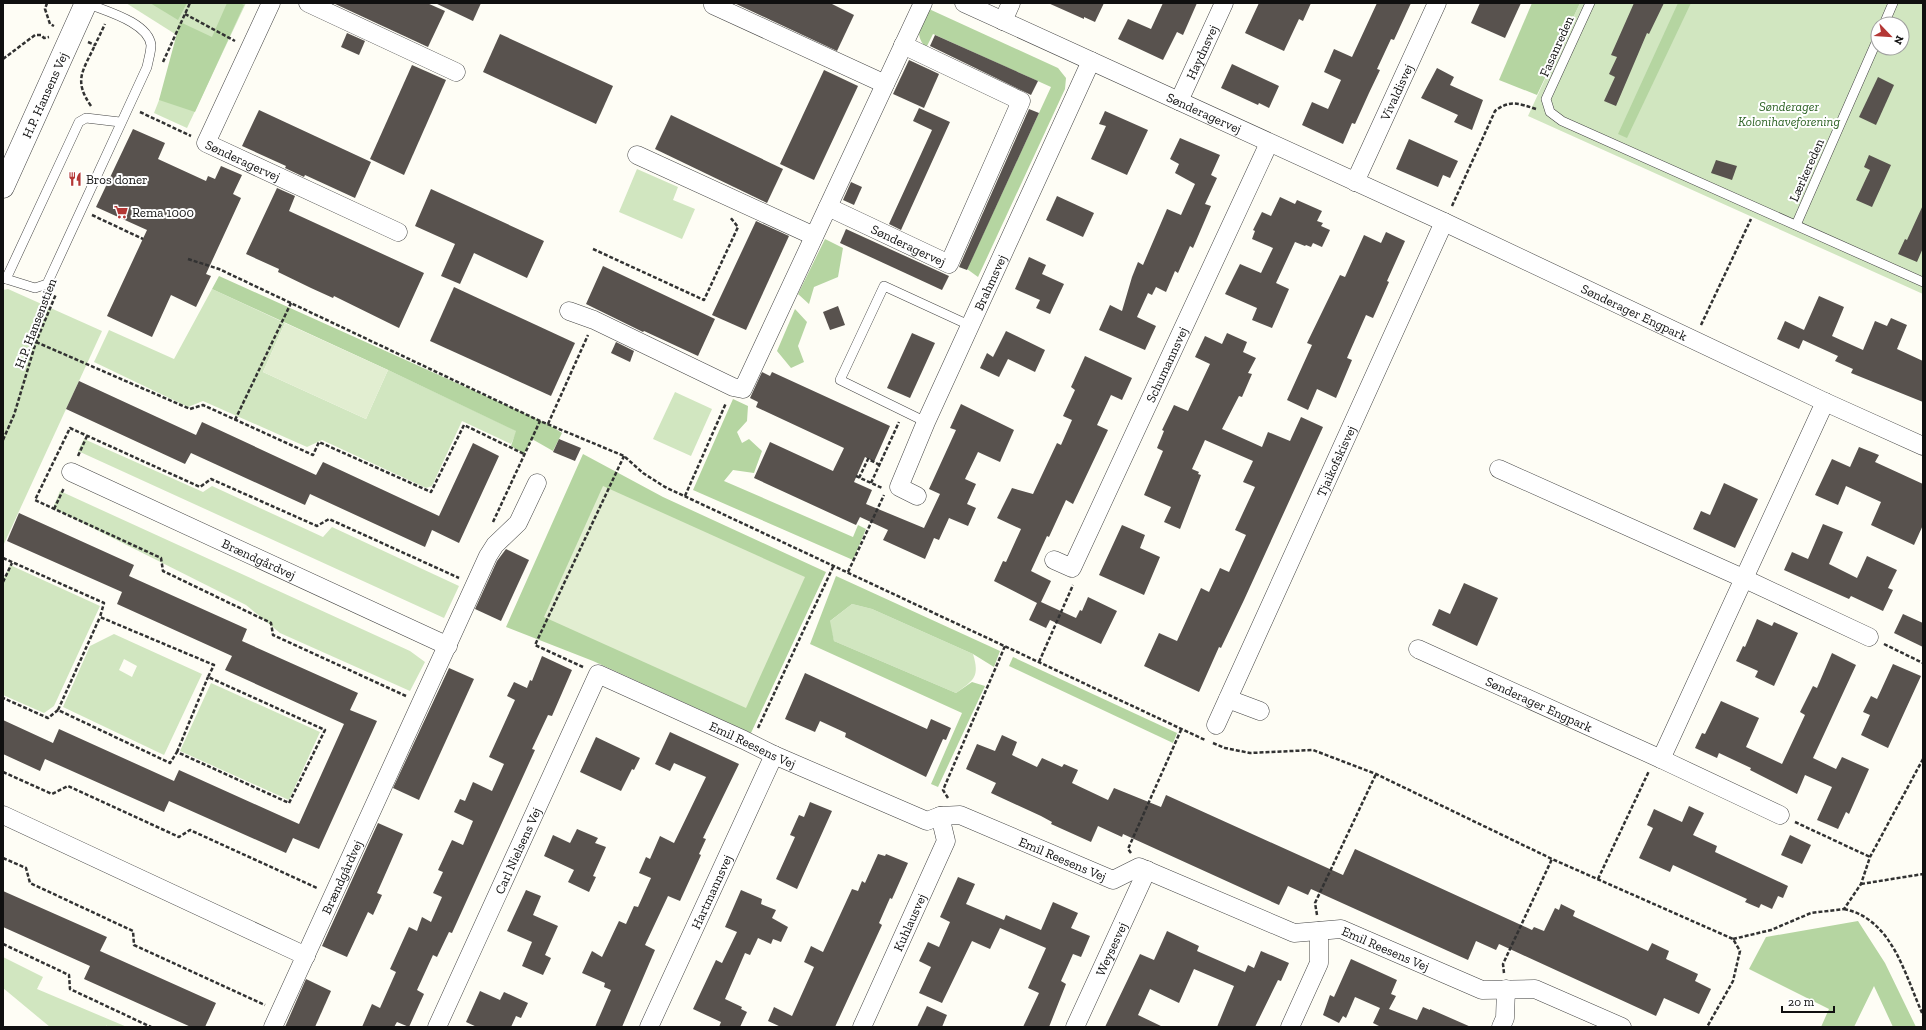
<svg xmlns="http://www.w3.org/2000/svg" width="1926" height="1030" font-family="'Zilla Slab',serif">
<style>
.green{fill:#d1e6c0;fill-rule:evenodd}
.forest{fill:#b5d5a1}
.pitch{fill:#e2eed1}
.building{fill:#58524e}
.lines{fill:none;stroke-linecap:round;stroke-linejoin:round}
.service-casing{stroke:#434343;stroke-width:10}
.minor-casing{stroke:#434343;stroke-width:19}
.tertiary-casing{stroke:#434343;stroke-width:23}
.path{stroke:#323232;stroke-width:2.5;stroke-dasharray:4 2;stroke-linecap:butt}
.service{stroke:#fff;stroke-width:9}
.minor{stroke:#fff;stroke-width:18}
.tertiary{stroke:#fff;stroke-width:22}
.labels{text-anchor:middle;stroke-width:4;stroke-linejoin:round;paint-order:stroke}
.street-label{font-size:13px;fill:#101010;stroke:#fff}
.park-label{font-size:13px;font-style:italic;fill:#2e6326;stroke:#fff}
.poi-label{font-size:13px;fill:#101010;stroke:#fff;text-anchor:start}
</style>
<rect width="100%" height="100%" fill="#fefdf5"/>
<g class="green">
<polygon points="126,3 246,3 187,128 154,113 183,39"/>
<path d="M1580,3H1923V294L1528,116ZM1878,24H1902V48H1878Z"/>
<polygon points="637,169 678,187 673,200 695,209 682,239 619,212"/>
<polygon points="8,289 102,331 3,546 3,290"/>
<polygon points="212,289 285,323 263,372 366,419 388,370 517,431 511,444 462,421 432,486 426,488 322,440 307,447 203,401 188,407 94,362 109,330 174,359"/>
<polygon points="675,392 712,409 691,456 653,439"/>
<polygon points="84,439 203,492 212,486 323,537 332,527 459,586 444,618 78,451"/>
<polygon points="60,491 410,651 425,662 410,691 280,633 246,605 53,508"/>
<polygon points="10,565 100,606 54,706 44,713 3,695 3,580"/>
<path d="M852,604L872,609L973,654C980,677 974,680 956,693L834,641L829,622Z"/>
<path d="M114,634L202,674L164,755L63,707L90,646ZM124,659L137,666L132,677L119,670Z"/>
<polygon points="211,683 320,732 289,800 180,751"/>
<polygon points="3,957 43,977 37,989 127,1027 107,1027 107,1025 106,1027 50,1027 3,988"/>
</g>
<g class="forest">
<polygon points="150,3 187,3 178,20"/>
<polygon points="227,3 240,3 244,5 195,112 159,100 180,22 212,37"/>
<polygon points="1532,3 1580,3 1537,95 1499,80"/>
<polygon points="1678,3 1691,3 1627,138 1618,134"/>
<path d="M929,9L1058,68L1066,78L1065,89L978,277L967,269L1051,87L933,34L926,48C913,33 921,25 929,9Z"/>
<polygon points="825,239 843,248 838,277 814,287 809,304 798,294"/>
<polygon points="219,276 548,424 562,433 553,451 532,439 524,454 511,446 516,431 388,370 212,289"/>
<polygon points="795,309 807,322 798,346 804,362 791,368 777,351"/>
<polygon points="733,399 748,406 747,421 737,432 742,443 749,439 762,451 754,473 733,470 724,481 853,537 858,525 866,529 853,560 693,490"/>
<polygon points="583,454 663,497 826,572 751,733 593,661 506,627"/>
<polygon points="836,576 1000,651 994,667 973,654 872,609 852,604 830,621 834,641 956,693 972,682 985,686 938,787 931,784 962,713 810,644"/>
<polygon points="1013,657 1177,733 1173,743 1009,666"/>
<polygon points="1858,921 1885,963 1916,1027 1893,1027 1874,986 1854,1027 1821,1027 1829,1009 1749,969 1766,937"/>
</g>
<g class="pitch">
<polygon points="285,323 388,370 366,419 263,372"/>
<polygon points="603,486 805,577 746,708 544,617"/>
</g>
<g class="building">
<polygon points="333,3 427,3 445,11 428,47"/>
<polygon points="435,3 481,3 473,21"/>
<polygon points="734,3 830,3 854,15 837,51"/>
<polygon points="1048,3 1104,3 1095,22 1084,17 1084,19"/>
<polygon points="1163,3 1197,3 1183,35 1177,32 1163,60 1118,39 1128,19 1151,29"/>
<polygon points="1259,3 1311,3 1303,21 1299,19 1284,51 1245,33"/>
<polygon points="1377,3 1411,3 1394,40 1391,39 1377,69 1380,70 1369,93 1355,124 1352,123 1343,144 1302,125 1312,102 1328,109 1341,80 1324,72 1334,49 1352,57"/>
<polygon points="1480,3 1521,3 1505,38 1471,23"/>
<polygon points="1634,3 1664,3 1649,34 1647,33 1616,106 1604,101 1615,77 1609,74 1617,57 1611,55"/>
<polygon points="347,33 365,41 359,55 341,47"/>
<polygon points="500,34 613,86 596,124 483,72"/>
<polygon points="935,35 1038,81 1031,95 930,46"/>
<polygon points="909,60 939,74 924,108 893,94"/>
<polygon points="1232,64 1279,86 1269,108 1259,103 1258,105 1221,88"/>
<polygon points="412,65 446,80 404,175 370,159"/>
<polygon points="1437,68 1454,77 1450,85 1483,100 1472,130 1454,122 1458,115 1421,98"/>
<polygon points="824,70 858,86 814,180 780,164"/>
<polygon points="1878,77 1894,85 1876,125 1859,117"/>
<polygon points="919,108 950,122 901,230 889,224 932,130 913,121"/>
<polygon points="1029,109 1039,113 967,270 959,267"/>
<polygon points="259,110 371,162 355,198 305,175 304,177 285,168 286,166 242,146"/>
<polygon points="1105,111 1148,130 1127,175 1091,159 1106,126 1099,124"/>
<polygon points="671,115 783,169 767,203 655,149"/>
<polygon points="133,129 165,143 158,159 206,181 208,176 215,179 221,166 242,175 233,194 241,198 206,274 211,276 196,307 171,295 152,337 107,316 147,230 96,207"/>
<polygon points="1180,138 1220,155 1211,175 1217,178 1205,204 1211,206 1193,248 1190,246 1178,273 1175,271 1166,292 1156,287 1152,295 1148,293 1137,317 1156,326 1145,350 1099,330 1110,305 1122,311 1132,277 1138,262 1143,265 1167,209 1181,215 1195,184 1175,173 1179,164 1170,159"/>
<polygon points="1409,139 1458,161 1450,178 1443,175 1438,187 1396,169"/>
<polygon points="1869,155 1891,165 1872,207 1856,200 1870,170 1864,167"/>
<polygon points="1716,160 1737,166 1732,180 1711,173"/>
<polygon points="851,182 862,187 854,205 843,200"/>
<polygon points="277,188 295,196 289,211 424,273 399,328 334,296 333,298 311,288 278,272 279,269 246,254"/>
<polygon points="431,189 544,241 527,278 474,253 460,284 441,276 455,244 415,226"/>
<polygon points="1057,196 1094,213 1083,237 1046,220"/>
<polygon points="1280,197 1295,204 1297,200 1322,211 1317,221 1323,223 1321,226 1330,230 1322,247 1313,243 1311,247 1306,245 1305,246 1295,242 1276,283 1289,289 1272,328 1252,320 1257,308 1225,294 1240,264 1261,273 1273,248 1252,239 1255,231 1253,230 1262,212 1271,216"/>
<polygon points="1923,205 1923,248 1917,262 1898,254 1905,239 1907,240"/>
<polygon points="756,221 789,236 746,330 712,315"/>
<polygon points="846,229 949,276 942,290 840,243"/>
<polygon points="1386,232 1405,241 1387,281 1389,282 1373,318 1366,315 1347,358 1352,360 1336,398 1317,389 1308,410 1287,400 1312,345 1307,343 1340,275 1345,277 1364,235 1381,243"/>
<polygon points="1029,257 1046,265 1042,274 1064,284 1050,314 1036,308 1040,300 1015,289"/>
<polygon points="603,266 715,319 698,356 644,331 643,332 586,304"/>
<polygon points="454,287 575,343 551,396 430,341"/>
<polygon points="1819,296 1844,307 1832,336 1863,350 1875,321 1887,326 1891,318 1907,325 1897,349 1923,361 1923,402 1851,373 1853,369 1835,361 1838,356 1803,340 1799,349 1777,339 1785,321 1804,330"/>
<polygon points="838,306 845,325 830,330 823,312"/>
<polygon points="1006,331 1045,350 1035,372 1008,359 999,377 980,368 987,353 993,357"/>
<polygon points="912,333 935,343 910,398 887,388"/>
<polygon points="1227,333 1247,342 1243,352 1256,358 1248,373 1252,374 1242,397 1239,396 1222,429 1262,447 1268,432 1290,441 1301,417 1323,427 1244,600 1221,648 1219,647 1199,692 1144,666 1159,633 1177,641 1201,588 1209,592 1220,568 1229,572 1246,535 1235,530 1255,487 1243,482 1253,461 1205,440 1192,469 1199,472 1198,474 1201,475 1180,529 1164,522 1171,507 1144,495 1163,451 1157,448 1164,431 1162,430 1174,405 1188,411 1210,364 1195,357 1205,336 1222,344"/>
<polygon points="616,342 634,351 630,362 611,353"/>
<polygon points="1085,356 1132,378 1122,400 1111,395 1097,425 1108,430 1073,504 1066,500 1049,537 1047,536 1031,571 1051,581 1041,602 1076,618 1080,610 1082,611 1088,597 1117,611 1101,644 1050,620 1046,628 1029,620 1037,603 994,581 1003,561 1006,562 1021,529 997,518 1012,488 1033,494 1057,443 1061,445 1072,420 1063,416 1075,390 1071,387"/>
<polygon points="762,372 770,376 772,372 890,426 874,462 865,457 854,482 872,490 866,504 924,528 940,494 929,489 956,430 950,428 961,404 1014,430 1000,462 978,452 965,479 976,484 967,504 976,508 968,526 949,518 939,540 934,538 925,559 883,540 888,530 860,517 856,525 754,478 770,442 833,471 844,448 756,407 758,402 750,398"/>
<polygon points="79,381 196,435 202,422 316,475 323,462 439,516 473,443 499,456 459,543 432,530 425,547 310,494 305,505 191,453 185,464 66,409"/>
<polygon points="559,439 581,448 575,461 553,452"/>
<polygon points="1859,447 1879,455 1875,462 1923,484 1923,525 1914,545 1871,525 1881,502 1846,486 1838,505 1815,495 1832,459 1850,467"/>
<polygon points="1724,483 1758,499 1735,548 1693,529 1701,511 1710,515"/>
<polygon points="19,513 134,565 129,576 247,629 242,641 358,693 350,710 377,721 319,849 293,838 286,853 169,801 164,812 45,759 40,771 3,754 3,720 53,743 59,729 174,781 179,770 299,824 344,724 225,670 232,656 117,604 122,592 7,541"/>
<polygon points="1823,524 1843,532 1829,564 1857,578 1867,556 1897,570 1888,588 1893,590 1883,611 1851,596 1849,599 1784,570 1792,552 1808,559"/>
<polygon points="1122,525 1145,535 1140,548 1160,557 1144,595 1099,575"/>
<polygon points="506,549 529,560 501,621 475,609 497,561"/>
<polygon points="1464,583 1498,598 1477,646 1432,625 1439,609 1450,614"/>
<polygon points="1903,614 1923,623 1923,647 1894,633"/>
<polygon points="1757,619 1772,626 1774,622 1798,633 1774,686 1755,677 1758,671 1736,661 1743,646 1745,647"/>
<polygon points="1832,653 1856,665 1813,758 1836,769 1842,757 1869,769 1849,814 1846,812 1838,829 1817,820 1832,787 1805,775 1797,794 1750,770 1751,768 1719,753 1717,758 1695,748 1702,733 1705,734 1721,701 1759,718 1746,747 1782,764 1805,715 1800,712 1813,686 1817,688"/>
<polygon points="542,656 572,670 552,716 548,715 532,749 535,750 452,933 449,932 437,957 433,955 417,990 424,994 409,1027 397,1022 394,1027 362,1027 372,1004 380,1008 396,972 390,969 409,927 417,931 422,917 431,922 442,897 433,893 443,872 438,870 452,840 463,845 473,821 454,812 460,799 465,801 473,782 492,791 504,764 489,757 515,700 507,696 514,682 527,688 530,680 532,681"/>
<polygon points="1893,664 1921,676 1888,748 1861,735 1870,715 1863,712 1871,696 1877,699"/>
<polygon points="449,668 474,679 419,800 393,788"/>
<polygon points="805,673 927,729 931,719 951,728 946,740 943,739 926,777 845,737 846,733 820,721 815,732 785,719"/>
<polygon points="670,732 739,764 703,838 706,839 699,854 701,855 680,901 668,896 645,945 655,950 622,1027 595,1027 611,990 604,987 605,983 582,973 592,951 602,957 619,921 626,924 634,906 638,907 651,878 639,873 646,857 650,859 660,836 674,843 706,777 674,763 670,771 655,764"/>
<polygon points="1002,735 1017,742 1012,755 1037,767 1042,758 1062,767 1064,764 1078,770 1072,783 1108,800 1114,788 1161,807 1166,795 1343,875 1355,849 1532,930 1534,927 1544,931 1555,908 1559,910 1561,904 1575,911 1573,916 1646,950 1648,951 1652,943 1669,951 1666,959 1698,974 1695,981 1711,989 1699,1014 1664,998 1656,1016 1499,944 1496,950 1476,941 1468,960 1311,889 1308,895 1288,886 1279,905 1123,834 1122,837 1098,826 1091,842 1051,824 1052,822 1041,816 991,793 996,783 966,769 977,744 995,751"/>
<polygon points="596,737 640,758 634,770 632,769 621,791 580,772"/>
<polygon points="810,802 832,811 797,889 776,879 795,837 790,835 799,815 804,817"/>
<polygon points="1689,806 1704,813 1693,835 1717,846 1715,852 1788,886 1783,898 1778,896 1772,909 1761,904 1759,908 1745,902 1747,899 1673,865 1670,872 1639,858 1653,828 1647,825 1654,809 1682,822"/>
<polygon points="378,823 403,834 377,893 382,895 373,915 368,912 347,957 322,946"/>
<polygon points="577,829 598,838 595,843 606,847 593,876 596,877 589,892 568,882 574,870 544,856 553,835 570,843"/>
<polygon points="1790,835 1811,845 1802,864 1781,855"/>
<polygon points="878,854 885,856 886,854 908,863 892,899 890,898 879,923 882,925 835,1027 781,1027 768,1021 774,1007 792,1016 814,967 804,962 811,946 823,952 852,889 858,891 862,881 865,883"/>
<polygon points="958,877 975,884 966,904 1004,920 1006,915 1041,930 1053,902 1078,913 1071,928 1090,936 1081,957 1073,954 1061,981 1066,984 1049,1027 1023,1027 1039,993 1028,988 1046,948 1000,928 990,949 972,941 942,1003 919,993 931,967 919,961 928,942 939,947 950,922 940,917"/>
<polygon points="526,890 541,896 533,915 558,926 545,955 551,958 543,975 522,966 532,942 507,931"/>
<polygon points="741,890 762,899 761,904 776,910 772,918 788,927 781,942 773,939 771,944 758,938 750,955 745,953 725,999 742,1007 741,1009 747,1012 740,1027 719,1027 721,1022 693,1009 716,960 722,963 737,932 725,927"/>
<polygon points="3,891 107,937 100,951 216,1003 205,1027 191,1027 84,979 90,966 3,927"/>
<polygon points="1167,931 1199,946 1197,951 1245,972 1248,965 1254,968 1261,951 1289,963 1281,981 1278,980 1255,1027 1217,1027 1234,986 1194,969 1179,1003 1150,989 1138,1015 1163,1027 1105,1027 1140,954 1154,960"/>
<polygon points="1351,959 1397,980 1391,994 1396,996 1389,1009 1417,1020 1423,1007 1430,1010 1430,1009 1471,1027 1381,1027 1373,1023 1380,1008 1355,997 1346,1018 1343,1016 1339,1023 1323,1015 1330,995 1334,997"/>
<polygon points="306,979 331,991 315,1027 285,1027"/>
<polygon points="480,991 500,1000 504,992 528,1003 521,1018 516,1016 511,1027 477,1027 466,1022"/>
<polygon points="927,1006 947,1015 942,1027 917,1027"/>
</g>
<g class="lines">
<defs>
<g id="service">
<polyline points="1590,3 1546,99 1550,112 1562,121 1923,282"/>
<polyline points="1884,24 1893,3"/>
<polyline points="1796,225 1878,38"/>
<path d="M3,278L35,288L47,284L147,67C148,61 151,52 151,45C148,22 105,11 86,3"/>
<polyline points="6,279 79,122 86,118 120,122"/>
<polyline points="926,422 840,380 884,286 971,326"/>
</g>
<g id="minor">
<path id="s1" d="M271,3L206,143L398,232"/>
<polyline points="308,3 456,72"/>
<path id="s2" d="M964,3L1444,222L1825,402L1923,446"/>
<polyline points="713,5 885,84"/>
<polyline points="1003,21 1011,3"/>
<path id="s3" d="M1179,101L1224,3"/>
<polyline points="637,155 814,236"/>
<path id="s4" d="M1355,182L1437,3"/>
<path id="s5" d="M828,207L949,264L1021,101L903,45"/>
<polyline points="569,311 594,320 733,387 743,389 923,3"/>
<polyline points="1499,469 1745,579 1869,637"/>
<path id="s6" d="M71,472L448,646"/>
<path id="s7" d="M917,496L899,487L926,422L1091,61"/>
<path id="s8" d="M1054,560L1072,568L1269,143"/>
<path id="s9" d="M1418,649L1661,759"/>
<polyline points="1228,699 1260,711"/>
<path id="s10" d="M1216,725L1444,222"/>
<polyline points="3,815 306,956"/>
<polyline points="1780,815 1661,759 1825,402"/>
<path id="s11" d="M273,1027L488,556L495,545L518,523L537,483"/>
<path id="s12" d="M437,1027L598,674L744,740L774,755L927,821L940,816L960,815L1113,880L1139,867L1294,933L1341,929L1482,990L1535,989L1622,1027"/>
<path id="s13" d="M649,1027L774,755"/>
<path id="s14" d="M862,1027L946,841L940,816"/>
<path id="s15" d="M1075,1027L1147,870"/>
<polyline points="1290,1027 1319,963 1319,931"/>
<polyline points="1501,1027 1505,1018 1506,989"/>
</g>
<g id="tertiary">
<path id="s16" d="M3,187L86,3"/>
</g>
</defs>
<use href="#service" class="service-casing"/>
<use href="#minor" class="minor-casing"/>
<use href="#tertiary" class="tertiary-casing"/>
<g class="path">
<polyline points="47,3 45,9 50,24 54,26"/>
<polyline points="185,14 235,41"/>
<polyline points="88,42 95,45 105,24"/>
<polyline points="3,59 35,35 41,35 44,38 49,37"/>
<polyline points="163,62 190,3"/>
<path d="M91,106C73,80 83,71 95,45"/>
<polyline points="140,112 191,136"/>
<path d="M1452,206L1495,111C1510,99 1520,104 1536,109"/>
<polyline points="92,215 143,239"/>
<polyline points="593,249 704,300 738,227 730,217"/>
<polyline points="188,259 219,269 540,421 624,456 643,473 665,487 1205,740"/>
<polyline points="1701,325 1751,219"/>
<polyline points="36,342 190,409 203,405 313,455 319,442 431,492 464,425 524,454"/>
<polyline points="235,420 291,303"/>
<polyline points="548,424 588,335"/>
<polyline points="3,440 14,415 36,342 56,294"/>
<polyline points="78,456 87,436"/>
<polyline points="856,476 882,488"/>
<polyline points="859,478 868,459 880,465"/>
<polyline points="871,483 899,422"/>
<polyline points="685,496 726,403"/>
<polyline points="54,509 64,488"/>
<polyline points="493,522 540,421"/>
<polyline points="3,558 104,603 100,617 214,665 208,677 325,730 289,803 177,752 170,763 58,710 48,718 3,698"/>
<polyline points="848,572 884,495"/>
<polyline points="3,582 12,563"/>
<polyline points="1884,644 1923,663"/>
<polyline points="1039,662 1073,585"/>
<polyline points="583,667 535,645 624,456"/>
<polyline points="406,696 273,635 271,623 163,571 161,558 35,500 70,428 200,487 211,479 317,526 329,519 459,578"/>
<polyline points="58,710 100,617"/>
<polyline points="758,728 834,565"/>
<polyline points="1213,743 1225,748 1250,753 1313,750 1376,774 1552,859 1733,939 1740,951 1733,981 1707,1027"/>
<polyline points="177,752 208,677"/>
<polyline points="3,772 52,794 68,786 179,837 190,830 317,888"/>
<polyline points="948,798 943,790 1005,646"/>
<polyline points="1795,822 1870,857"/>
<polyline points="1131,853 1128,849 1181,730"/>
<polyline points="3,858 26,868 30,883 133,931 134,945 265,1005"/>
<polyline points="1598,879 1649,771"/>
<polyline points="1861,884 1923,874"/>
<path d="M1844,909C1893,919 1905,976 1923,1015"/>
<polyline points="1317,915 1315,903 1376,774"/>
<polyline points="1733,939 1771,930 1811,913 1844,909 1861,884 1870,857 1923,759"/>
<polyline points="3,944 69,975 70,989 151,1027"/>
<polyline points="1504,973 1503,964 1552,859"/>
</g>
<use href="#service" class="service"/>
<use href="#minor" class="minor"/>
<use href="#tertiary" class="tertiary"/>
</g>
<defs>
<symbol id="restaurant-bare" viewBox="-9 -9 18 18"><path d="M-5-6h1v4h1v-4h1v4h1v-4h1v5L-1.5 .5V6h-2V.5L-5-1ZM5-6V6H3V1.5H1.5Q1.5-4 5-6Z" fill="#b43735" stroke="#fff" stroke-width="2.5" paint-order="stroke"/></symbol>
<symbol id="supermarket-bare" viewBox="-9 -9 18 18"><path d="M-6-5.5h2.5l.6 2H6L4.5 2H-2.5L-4.4-4H-6ZM-1.5 3.2a1.3 1.3 0 1 0 .1 0ZM3 3.2a1.3 1.3 0 1 0 .1 0Z" fill="#b43735" stroke="#fff" stroke-width="2.5" paint-order="stroke"/></symbol>
</defs>
<g fill-rule="evenodd">
<use href="#restaurant-bare" x="65" y="169" width="20" height="20"/>
<use href="#supermarket-bare" x="111" y="202" width="20" height="20"/>
</g>
<g class="labels">
<g class="street-label">
<text transform="translate(1556 46) rotate(-66)" y="5">Fasanreden</text>
<text dy="5" stroke="none"><textPath href="#s3" startOffset="54">Haydnsvej</textPath></text>
<text dy="5" stroke="none"><textPath href="#s4" startOffset="99">Vivaldisvej</textPath></text>
<text dy="5" stroke="none"><textPath href="#s16" startOffset="101">H.P. Hansens Vej</textPath></text>
<text dy="5" stroke="none"><textPath href="#s2" startOffset="264">Sønderagervej</textPath></text>
<text dy="5" stroke="none"><textPath href="#s1" startOffset="195">Sønderagervej</textPath></text>
<text transform="translate(1806 170) rotate(-66)" y="5">Lærkereden</text>
<text dy="5" stroke="none"><textPath href="#s5" startOffset="89">Sønderagervej</textPath></text>
<text dy="5" stroke="none"><textPath href="#s7" startOffset="244">Brahmsvej</textPath></text>
<text dy="5" stroke="none"><textPath href="#s2" startOffset="738">Sønderager Engpark</textPath></text>
<text transform="translate(35 323) rotate(-69)" y="5">H.P. Hansenstien</text>
<text dy="5" stroke="none"><textPath href="#s8" startOffset="244">Schumannsvej</textPath></text>
<text dy="5" stroke="none"><textPath href="#s10" startOffset="290">Tjaikofskisvej</textPath></text>
<text dy="5" stroke="none"><textPath href="#s6" startOffset="207">Brændgårdvej</textPath></text>
<text dy="5" stroke="none"><textPath href="#s9" startOffset="133">Sønderager Engpark</textPath></text>
<text dy="5" stroke="none"><textPath href="#s12" startOffset="558">Emil Reesens Vej</textPath></text>
<text dy="5" stroke="none"><textPath href="#s12" startOffset="194">Carl Nielsens Vej</textPath></text>
<text dy="5" stroke="none"><textPath href="#s12" startOffset="894">Emil Reesens Vej</textPath></text>
<text dy="5" stroke="none"><textPath href="#s11" startOffset="165">Brændgårdvej</textPath></text>
<text dy="5" stroke="none"><textPath href="#s13" startOffset="149">Hartmannsvej</textPath></text>
<text dy="5" stroke="none"><textPath href="#s14" startOffset="115">Kuhlausvej</textPath></text>
<text dy="5" stroke="none"><textPath href="#s15" startOffset="86">Weysesvej</textPath></text>
<text dy="5" stroke="none"><textPath href="#s12" startOffset="1242">Emil Reesens Vej</textPath></text>
</g>
<g class="park-label">
<text x="1789" y="111">Sønderager<tspan x="1789" dy="15">Kolonihaveforening</tspan></text>
</g>
<g class="poi-label">
<text x="86" y="184">Bros doner</text>
<text x="132" y="217">Rema 1000</text>
</g>
</g>
<rect width="1926" height="1030" fill="none" stroke="#101010" stroke-width="8"/>
<g transform="translate(1890 36) rotate(115)"><circle r="19" fill="#ffffff" stroke="#9f9f9f"/>
<path d="M0-3L7 15L0 10L-7 15Z" fill="#b43735"/>
<text y="-6" font-size="11" font-weight="bold" text-anchor="middle" fill="#101010">N</text>
</g>
<path d="M1782 1006v6h52v-6" fill="none" stroke="#101010" stroke-width="2"/>
<text x="1788" y="1006" font-size="12" fill="#101010" stroke="#ffffff" stroke-width="3" paint-order="stroke">20 m</text>
</svg>
